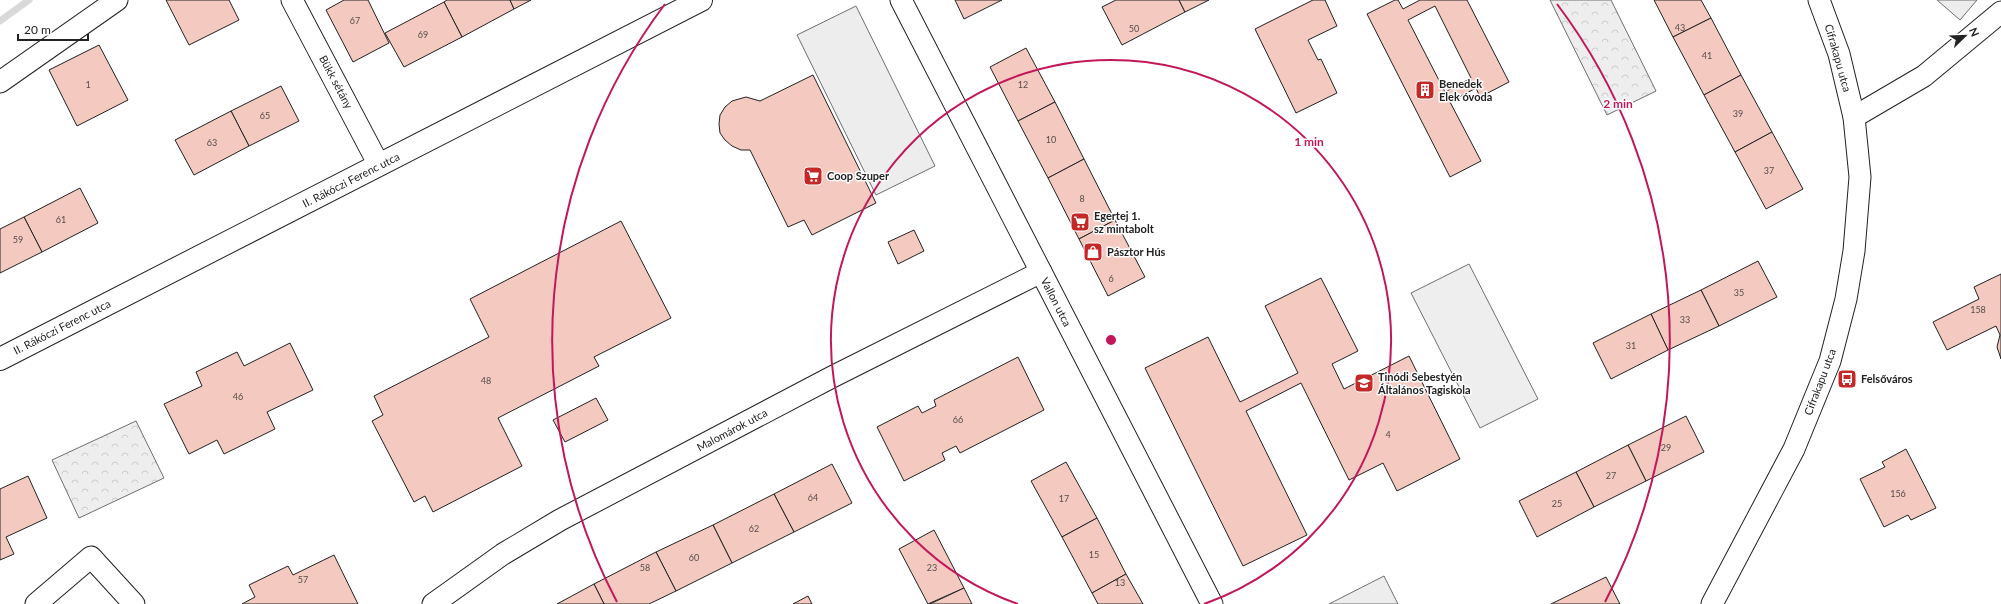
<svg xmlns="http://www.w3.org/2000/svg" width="2001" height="604" font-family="Lato,sans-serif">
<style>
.park{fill:url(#park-crowns);stroke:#6f6f6f}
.garden{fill:#eee;stroke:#6f6f6f}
.parking{fill:#ededed;stroke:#6f6f6f}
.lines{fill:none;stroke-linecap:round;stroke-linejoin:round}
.stream{stroke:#d9d9d9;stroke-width:7}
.building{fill:#f3c9c0;stroke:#222;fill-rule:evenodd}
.street-casing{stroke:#222;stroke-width:23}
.primary-casing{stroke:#222;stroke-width:24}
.street{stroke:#fff;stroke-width:21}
.primary{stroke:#fff;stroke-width:22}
.ring{fill:none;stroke:#c2185b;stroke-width:2}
.labels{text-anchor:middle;stroke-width:3;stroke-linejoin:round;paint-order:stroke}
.number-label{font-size:9px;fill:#564c4a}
.street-label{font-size:11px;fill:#222;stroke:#fff}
.poi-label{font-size:11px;font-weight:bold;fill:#222;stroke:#fff;text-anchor:start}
.centre{fill:#c2185b;stroke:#fff;stroke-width:2}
.ring-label{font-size:12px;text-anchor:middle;font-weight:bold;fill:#c2185b;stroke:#fff;stroke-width:3;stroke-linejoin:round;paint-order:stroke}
</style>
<defs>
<pattern id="park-crowns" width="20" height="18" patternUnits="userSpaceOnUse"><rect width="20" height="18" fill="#eee"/><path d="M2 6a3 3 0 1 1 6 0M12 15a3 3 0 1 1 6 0" fill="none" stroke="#ccc"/></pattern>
</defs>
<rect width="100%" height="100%" fill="#fff"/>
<g class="park">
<polygon points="1550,0 1611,0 1656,91 1607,115"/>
<polygon points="136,421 164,478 79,518 52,460"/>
</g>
<polygon class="garden" points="1469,264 1538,399 1480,428 1411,293"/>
<g class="parking">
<polygon points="1937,0 1977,0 1960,20"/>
<polygon points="856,6 935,166 876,195 797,35"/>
<polygon points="1384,576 1398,604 1329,604"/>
</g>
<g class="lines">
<polyline class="stream" points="0,21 29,0"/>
</g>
<g class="building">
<polygon points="166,0 229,0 239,20 189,45"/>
<polygon points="344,0 368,0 389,43 353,62 326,10"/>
<polygon points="447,0 510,0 514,9 462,37 444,2"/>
<polygon points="510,0 531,0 514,9"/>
<polygon points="955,0 1002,0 964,19"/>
<polygon points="1116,0 1179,0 1185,12 1122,45 1102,7"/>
<polygon points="1179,0 1209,0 1185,12"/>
<polygon points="1313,0 1325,0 1337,26 1308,40 1318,60 1321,59 1337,93 1296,113 1255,29"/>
<path d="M1395,0H1398L1403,9L1420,0H1467L1509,82L1480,97L1476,88L1450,102L1481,161L1450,177L1367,14ZM1435,6L1471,78L1445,92L1408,20Z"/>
<polygon points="1654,0 1701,0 1711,18 1673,37"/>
<polygon points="444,2 462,37 404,67 385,33"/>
<polygon points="1711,18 1741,75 1704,95 1673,37"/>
<polygon points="99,45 128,100 77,126 49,70"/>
<polygon points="1026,48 1055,102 1018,121 990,67"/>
<polygon points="813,75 876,203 812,235 804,220 788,227 750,150 741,150 732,146 725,140 720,133 719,124 720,115 725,107 732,101 746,97 760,101"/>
<polygon points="1741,75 1772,132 1735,152 1704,95"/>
<polygon points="281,86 299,121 249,146 231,111"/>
<polygon points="1055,102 1084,159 1048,178 1018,121"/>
<polygon points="231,111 249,146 194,175 175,140"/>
<polygon points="1772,132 1803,189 1766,209 1735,152"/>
<polygon points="1084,159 1115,220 1079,239 1048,178"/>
<polygon points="80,188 98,223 42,252 24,217"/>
<polygon points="24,217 42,252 0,273 0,229"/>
<polygon points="1115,220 1145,277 1108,296 1079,239"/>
<polygon points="621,221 671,318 594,357 599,366 498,418 522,466 433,512 425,496 414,502 372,421 383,415 374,396 489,337 470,299"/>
<polygon points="914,230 924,251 898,264 888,242"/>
<polygon points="1758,261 1777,297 1719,326 1701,290"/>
<polygon points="2001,274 2001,359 1997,347 2000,335 1996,326 1947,350 1933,322 1979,299 1974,287"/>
<polygon points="1321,278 1358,351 1332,364 1344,389 1409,356 1460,459 1397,491 1383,463 1349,480 1301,383 1246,411 1307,535 1243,566 1145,368 1208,337 1240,402 1298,373 1265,306"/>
<polygon points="1701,290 1719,326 1668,350 1651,314"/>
<polygon points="1651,314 1668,350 1611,379 1593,343"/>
<polygon points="290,343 313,390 267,412 275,429 224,454 217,440 189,454 164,404 202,386 196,372 237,352 244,366"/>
<polygon points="1018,357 1044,410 960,453 956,446 942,453 945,460 904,481 877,427 918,406 922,413 936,406 934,400"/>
<polygon points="596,398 608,420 565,442 553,420"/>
<polygon points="1686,416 1704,452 1646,481 1628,445"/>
<polygon points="1628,445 1646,481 1594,507 1576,472"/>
<polygon points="1906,449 1936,508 1911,520 1908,515 1884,527 1860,479 1885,467 1882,462"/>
<polygon points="1066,462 1097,518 1062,537 1031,481"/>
<polygon points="832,464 852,503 794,532 774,494"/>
<polygon points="1576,472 1594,507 1537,537 1519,501"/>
<polygon points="28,476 47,518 6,537 14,554 0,560 0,489"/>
<polygon points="774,494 794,532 732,563 713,525"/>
<polygon points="1097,518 1126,574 1092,593 1062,537"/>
<polygon points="713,525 732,563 676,591 656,552"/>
<polygon points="934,530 964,588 928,604 899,549"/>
<polygon points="656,552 676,591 649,604 604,604 594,584"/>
<polygon points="334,555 358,604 242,604 255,597 249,585 288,566 293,575"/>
<polygon points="1126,574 1143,604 1098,604 1092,593"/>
<polygon points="1606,577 1620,604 1551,604"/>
<polygon points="594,584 604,604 557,604"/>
<polygon points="964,588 972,604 930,604"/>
<polygon points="808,596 812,604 793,604"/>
</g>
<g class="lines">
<defs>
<g id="street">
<polyline points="292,0 379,165"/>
<polyline points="901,0 1212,604"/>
<polyline points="0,82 117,0"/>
<polyline points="1854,117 1924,76 2001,12"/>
<polyline points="36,604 91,557 134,604"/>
<polyline points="433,604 503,554 560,520 832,377 1041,272"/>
<polyline points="1712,604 1794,449 1830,361 1846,299 1854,251 1860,177 1854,117 1839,54 1819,0"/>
</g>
<polyline id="primary" points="0,359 701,0"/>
</defs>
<use href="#street" class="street-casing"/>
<use href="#primary" class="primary-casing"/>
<use href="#street" class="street"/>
<use href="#primary" class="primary"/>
</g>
<g class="ring">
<path d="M1018 604A280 280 0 1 1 1204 604"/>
<path d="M617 602A559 559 0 0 1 665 4M1557 4A559 559 0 0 1 1605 602"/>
</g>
<defs>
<symbol id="building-square" viewBox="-11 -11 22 22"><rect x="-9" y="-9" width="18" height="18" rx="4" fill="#c62828" stroke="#fff"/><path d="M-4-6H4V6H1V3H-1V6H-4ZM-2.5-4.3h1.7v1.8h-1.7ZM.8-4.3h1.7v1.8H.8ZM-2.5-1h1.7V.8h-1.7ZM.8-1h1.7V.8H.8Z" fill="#fff"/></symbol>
<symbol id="supermarket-square" viewBox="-11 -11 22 22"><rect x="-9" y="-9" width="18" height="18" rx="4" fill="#c62828" stroke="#fff"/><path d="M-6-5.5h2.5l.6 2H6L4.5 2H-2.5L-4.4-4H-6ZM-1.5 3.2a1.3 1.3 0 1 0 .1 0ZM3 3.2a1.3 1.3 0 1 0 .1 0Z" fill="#fff"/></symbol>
<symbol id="shop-square" viewBox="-11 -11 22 22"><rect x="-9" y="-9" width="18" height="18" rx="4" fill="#c62828" stroke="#fff"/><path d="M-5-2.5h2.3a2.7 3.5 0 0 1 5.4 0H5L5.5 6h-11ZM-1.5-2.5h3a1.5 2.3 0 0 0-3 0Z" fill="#fff"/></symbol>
<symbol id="bus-square" viewBox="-11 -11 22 22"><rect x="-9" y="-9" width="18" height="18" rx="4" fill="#c62828" stroke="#fff"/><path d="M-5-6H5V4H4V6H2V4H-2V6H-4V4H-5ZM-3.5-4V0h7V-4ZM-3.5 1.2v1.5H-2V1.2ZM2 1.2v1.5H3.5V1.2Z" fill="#fff"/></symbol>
<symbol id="school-square" viewBox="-11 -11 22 22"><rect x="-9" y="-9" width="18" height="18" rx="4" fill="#c62828" stroke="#fff"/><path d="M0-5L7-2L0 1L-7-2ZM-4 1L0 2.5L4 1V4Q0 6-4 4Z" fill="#fff"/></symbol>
</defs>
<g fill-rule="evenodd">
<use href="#building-square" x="1414" y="79" width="22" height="22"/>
<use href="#supermarket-square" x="802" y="165" width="22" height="22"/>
<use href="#supermarket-square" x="1069" y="211" width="22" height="22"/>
<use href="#shop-square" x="1082" y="241" width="22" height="22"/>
<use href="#bus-square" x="1836" y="368" width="22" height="22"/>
<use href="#school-square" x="1353" y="372" width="22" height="22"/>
</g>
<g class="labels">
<g class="number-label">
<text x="355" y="24">67</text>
<text x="1680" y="31">43</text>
<text x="1134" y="32">50</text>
<text x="423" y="38">69</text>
<text x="1707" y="59">41</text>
<text x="88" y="88">1</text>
<text x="1023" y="88">12</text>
<text x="1738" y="117">39</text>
<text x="265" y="119">65</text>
<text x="1051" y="143">10</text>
<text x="212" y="146">63</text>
<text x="1769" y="174">37</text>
<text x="1082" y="202">8</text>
<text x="61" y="223">61</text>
<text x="18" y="243">59</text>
<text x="1111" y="282">6</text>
<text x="1739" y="296">35</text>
<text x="1978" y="313">158</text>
<text x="1685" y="323">33</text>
<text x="1631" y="349">31</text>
<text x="486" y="384">48</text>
<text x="238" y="400">46</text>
<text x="958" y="423">66</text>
<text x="1388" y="438">4</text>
<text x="1666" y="451">29</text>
<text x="1611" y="479">27</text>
<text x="1898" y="497">156</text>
<text x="813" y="501">64</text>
<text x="1064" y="502">17</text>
<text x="1557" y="507">25</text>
<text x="754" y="532">62</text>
<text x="1094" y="558">15</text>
<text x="694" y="561">60</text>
<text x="645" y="571">58</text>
<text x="932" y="571">23</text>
<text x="303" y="583">57</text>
<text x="1120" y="586">13</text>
</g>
<g class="street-label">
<text transform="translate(1838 58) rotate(74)" y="4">Cifrakapu utca</text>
<text transform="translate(336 82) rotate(62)" y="4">Bükk sétány</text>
<text transform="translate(351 180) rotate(-27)" y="4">II. Rákóczi Ferenc utca</text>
<text transform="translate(1056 302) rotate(63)" y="4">Vallon utca</text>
<text transform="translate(62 327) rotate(-27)" y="4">II. Rákóczi Ferenc utca</text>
<text transform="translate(1820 382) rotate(-69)" y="4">Cifrakapu utca</text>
<text transform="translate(732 430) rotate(-28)" y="4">Malomárok utca</text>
</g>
<g class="poi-label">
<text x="1439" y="88">Benedek<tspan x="1439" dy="13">Elek óvoda</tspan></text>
<text x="827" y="180">Coop Szuper</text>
<text x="1094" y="220">Egertej 1.<tspan x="1094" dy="13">sz mintabolt</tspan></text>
<text x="1107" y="256">Pásztor Hús</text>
<text x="1378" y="381">Tinódi Sebestyén<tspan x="1378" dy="13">Általános Tagiskola</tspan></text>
<text x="1861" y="383">Felsőváros</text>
</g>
</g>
<circle cx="1111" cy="340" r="6" class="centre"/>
<g class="ring-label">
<text x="1618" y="108">2 min</text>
<text x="1309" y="146">1 min</text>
</g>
<g transform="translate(1965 36) rotate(67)" stroke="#ffffff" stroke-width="3" paint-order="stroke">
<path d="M0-3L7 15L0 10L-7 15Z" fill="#222222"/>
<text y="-6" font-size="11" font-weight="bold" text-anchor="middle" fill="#222222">N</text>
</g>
<path d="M18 34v6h70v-6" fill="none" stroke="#222222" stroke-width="2"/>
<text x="24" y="34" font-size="12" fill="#222222" stroke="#ffffff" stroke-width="3" paint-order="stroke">20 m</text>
</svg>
